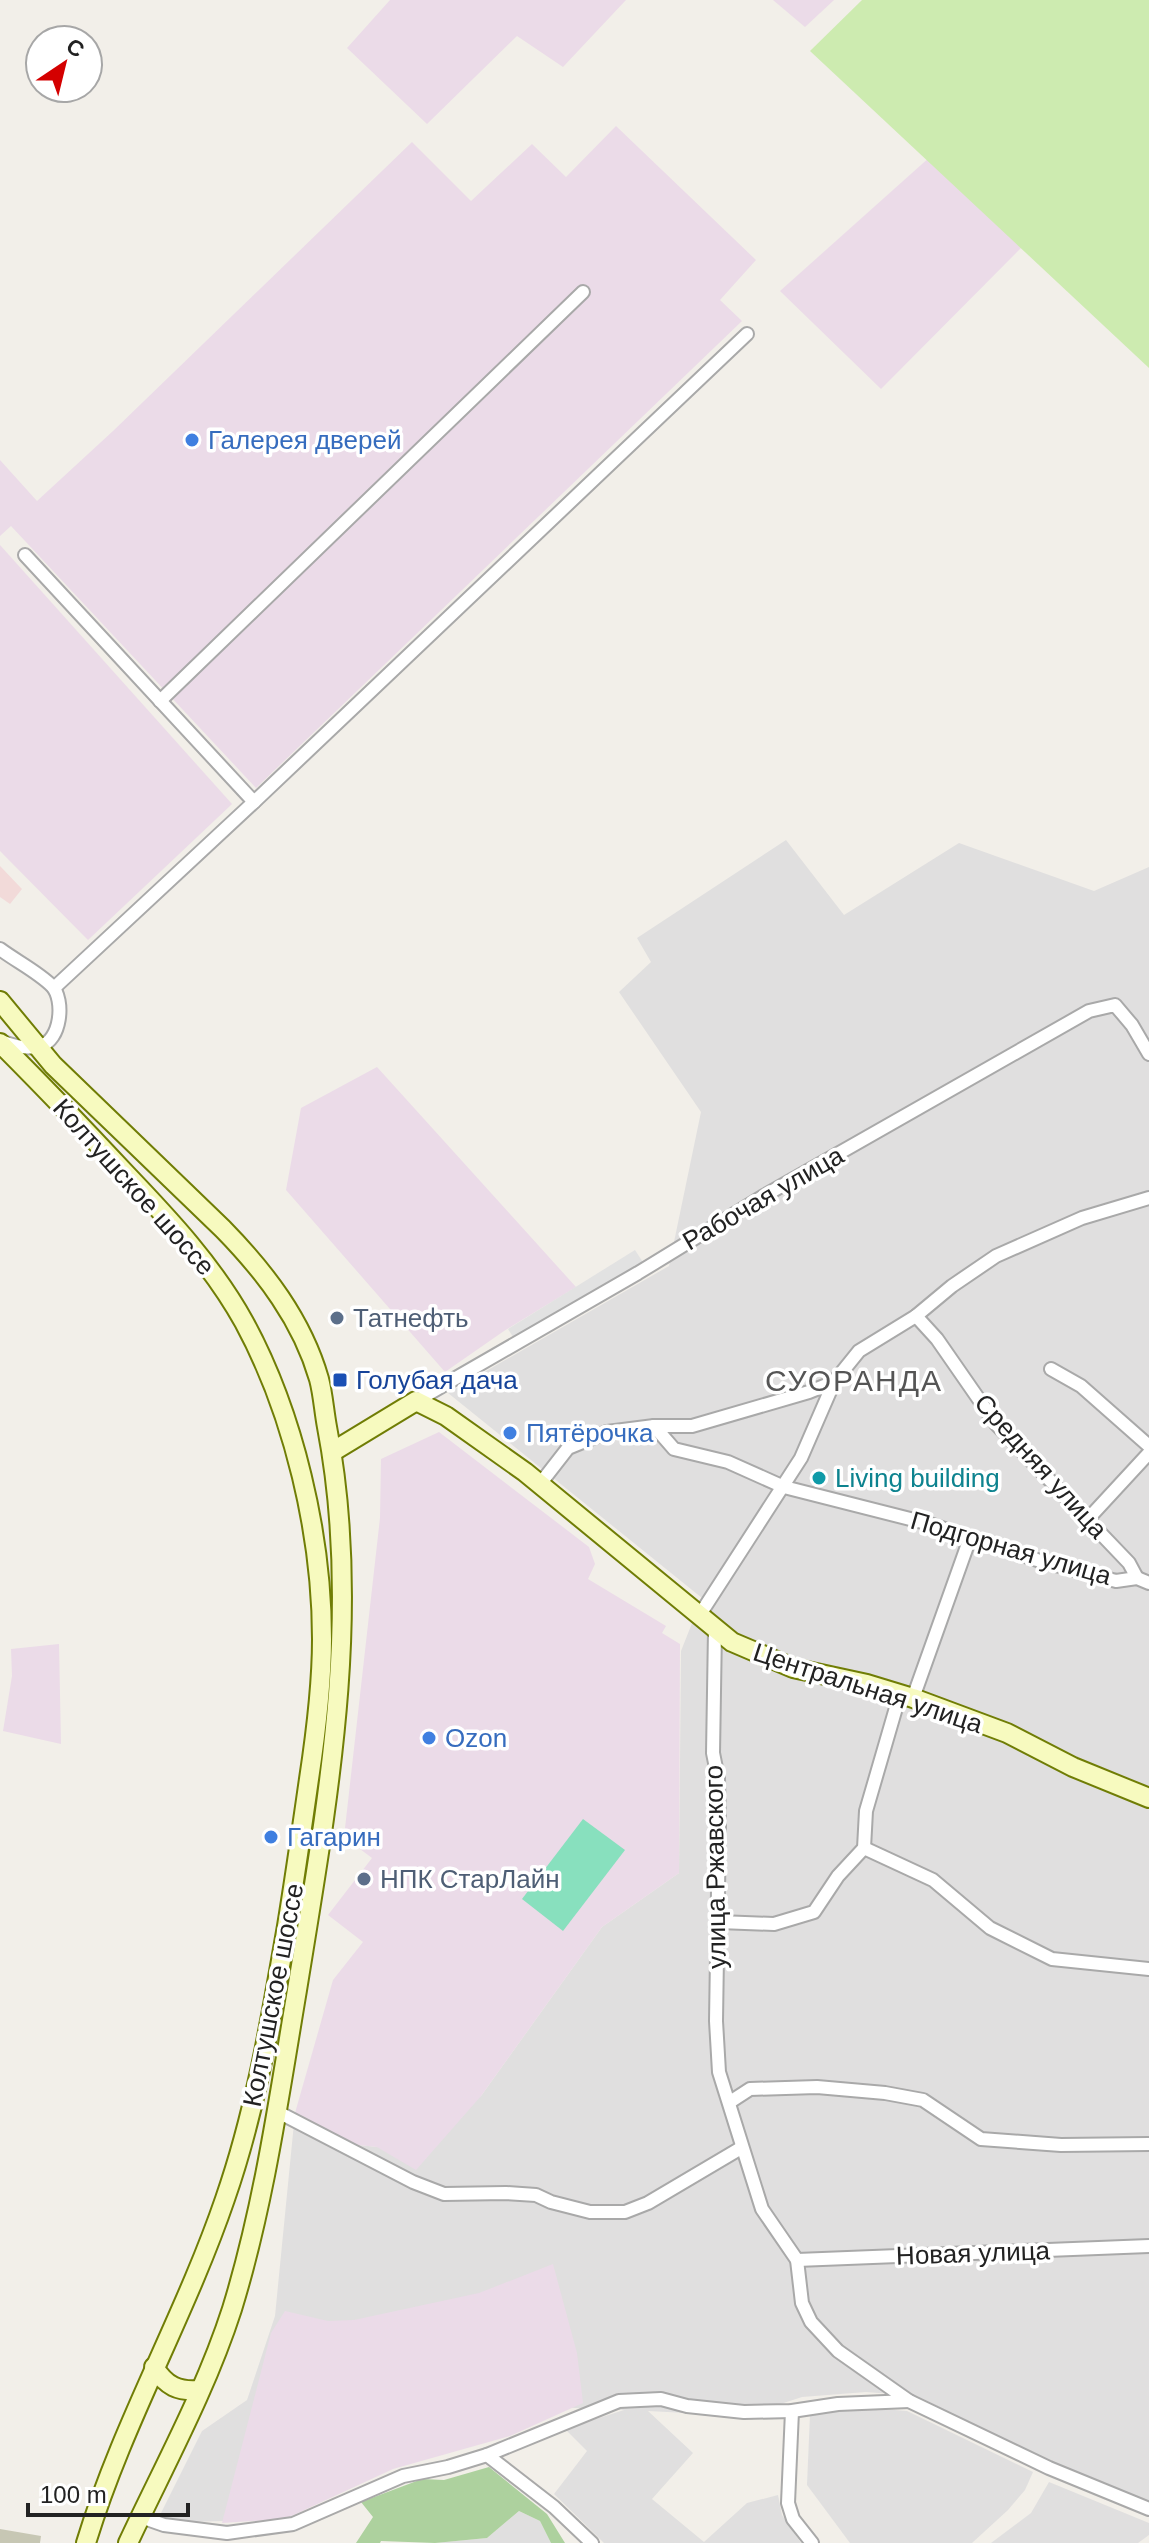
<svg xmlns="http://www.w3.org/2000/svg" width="1149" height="2543" font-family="Helvetica,sans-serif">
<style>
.residential{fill:#e0dfdf}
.commercial{fill:#f2dad9}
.industrial{fill:#ebdbe8}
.construction{fill:#c7c7b4}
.grass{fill:#cdebb0}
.forest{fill:#add19e}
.pitch{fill:#88e0be}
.parking{fill:#e2e2e2}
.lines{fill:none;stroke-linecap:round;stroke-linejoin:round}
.street-casing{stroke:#a9a9a9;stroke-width:16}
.secondary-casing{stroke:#707d05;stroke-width:22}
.street{stroke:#fff;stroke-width:12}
.secondary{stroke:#f7fabf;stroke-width:18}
.shop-dot{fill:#3f7fe0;stroke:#fff;stroke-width:3}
.service-dot{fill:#5c6f8a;stroke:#fff;stroke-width:3}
.transit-dot{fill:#1a4fb4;stroke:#fff;stroke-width:3}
.culture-dot{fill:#0f9aa8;stroke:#fff;stroke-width:3}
.labels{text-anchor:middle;stroke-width:7;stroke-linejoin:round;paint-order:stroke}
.shop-label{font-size:26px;fill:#366cbe;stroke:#fff;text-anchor:start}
.street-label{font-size:26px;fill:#222;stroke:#fff}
.service-label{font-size:26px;fill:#4e5e75;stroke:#fff;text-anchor:start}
.transit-label{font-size:26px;fill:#164399;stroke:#fff;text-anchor:start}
.culture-label{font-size:26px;fill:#0d838f;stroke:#fff;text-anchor:start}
.quarter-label{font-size:30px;letter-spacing:2px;fill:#555;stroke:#fff}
</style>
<rect width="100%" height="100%" fill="#f2efe9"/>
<g class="residential">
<polygon points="786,840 844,915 959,843 1094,891 1149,867 1149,2504 1045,2459 917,2396 866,2392 802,2397 743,2416 648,2411 693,2453 652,2499 704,2542 747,2503 778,2495 782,2515 801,2543 604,2543 554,2494 587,2451 565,2429 624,2410 552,2407 223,2521 187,2522 158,2519 202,2431 247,2400 275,2316 295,2113 349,2144 377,2147 481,2096 602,1927 679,1873 681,1651 702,1598 448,1393 669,1266 701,1112 619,992 651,962 637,938"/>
<polygon points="857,2407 907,2411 1033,2472 1025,2490 1008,2510 972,2543 850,2543 807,2485 810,2415"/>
<polygon points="1049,2482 1149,2523 1149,2535 1138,2543 991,2543 1031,2513"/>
<polygon points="519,2511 540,2521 551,2543 435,2543 487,2538"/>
</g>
<polygon class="commercial" points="0,866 22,889 10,904 0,897"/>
<g class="industrial">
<polygon points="390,0 626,0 563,67 517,36 427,124 347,48"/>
<polygon points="773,0 834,0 805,27"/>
<polygon points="616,126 756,260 720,300 742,321 256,788 11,526 0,536 0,460 37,501 113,431 412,142 471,201 532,144 566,177"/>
<polygon points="931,156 1026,243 881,389 780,291"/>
<polygon points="0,545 232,804 88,940 0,851"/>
<polygon points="377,1067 576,1287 504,1331 445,1372 286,1190 301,1108"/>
<polygon points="439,1432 589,1547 595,1564 588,1579 666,1626 662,1633 680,1644 679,1873 602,1927 481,2096 416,2170 377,2147 349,2144 295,2113 333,1980 363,1942 328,1915 372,1858 344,1837 380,1518 381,1459"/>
<polygon points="59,1644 61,1744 3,1731 12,1676 11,1649"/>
<polygon points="553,2264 577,2353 583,2403 510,2436 393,2469 285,2519 222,2523 271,2333 285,2311 328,2321 354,2320 479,2293"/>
</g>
<polygon class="construction" points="0,2529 41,2536 40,2543 0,2543"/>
<polygon class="grass" points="862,0 1149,0 1149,368 810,51"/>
<polygon class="forest" points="489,2467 547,2514 565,2543 551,2543 540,2521 519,2511 487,2538 435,2543 381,2541 380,2543 356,2543 373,2517 361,2502 422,2479 444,2480"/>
<polygon class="pitch" points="583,1819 625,1850 563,1931 522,1899"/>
<polygon class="parking" points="635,1250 644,1264 515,1340 508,1329"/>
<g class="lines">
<defs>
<g id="street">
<polyline points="25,555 254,802"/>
<polyline points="160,701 583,292"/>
<path d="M0,949C16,961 38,972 52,986C65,1000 61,1041 40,1046C28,1050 14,1046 3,1042"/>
<polyline points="54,988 254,802 747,334"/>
<polyline points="916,1316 937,1339 996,1424 1129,1563 1137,1578"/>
<polyline points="1051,1369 1081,1386 1149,1446"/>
<polyline points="416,1401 638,1273 762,1197 1089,1011 1115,1005 1132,1025 1149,1054"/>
<polyline points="654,1426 674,1449 728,1462 784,1487 930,1524 1037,1560 1116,1581 1137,1578 1149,1583"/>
<polyline points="540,1484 568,1448 607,1432 654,1426 692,1426 809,1392 834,1382 859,1351 916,1316 952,1286 996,1256 1082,1218 1149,1198"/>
<polyline points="1088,1519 1149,1453"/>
<polyline points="699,1616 801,1458 834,1382"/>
<polyline points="715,1630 713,1753 718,1778 719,1825 716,2021 719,2072 762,2209 797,2260 802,2303 811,2322 838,2351 909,2401 1049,2468 1149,2509"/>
<polyline points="913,1698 970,1538"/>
<polyline points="864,1848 933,1880 990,1928 1052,1959 1149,1969"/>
<polyline points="719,1922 774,1924 814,1912 838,1876 864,1848 866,1811 900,1694"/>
<polyline points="730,2102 750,2089 817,2087 885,2093 923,2100 981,2139 1061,2145 1149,2144"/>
<polyline points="276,2111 413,2182 444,2194 506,2193 536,2195 551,2202 590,2212 625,2212 648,2203 741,2148"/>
<polyline points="797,2260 1149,2246"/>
<polyline points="792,2411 788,2503 793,2519 812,2543"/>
<polyline points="487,2455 554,2507 592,2543"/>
<polyline points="141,2517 164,2525 227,2533 293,2524 403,2476 448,2467 487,2455 619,2401 661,2399 687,2406 744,2412 792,2411 838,2404 909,2401"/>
</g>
<g id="secondary">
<path d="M0,1001L53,1065L223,1229C265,1272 302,1320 319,1379C323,1394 324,1411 327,1427C363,1615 327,1804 297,1990C279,2097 264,2205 232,2309C206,2390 164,2466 128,2543"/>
<path d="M0,1043C43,1086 85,1130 126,1174C170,1220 213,1266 244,1322C294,1414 322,1535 322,1639C322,1686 316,1733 309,1779C302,1828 295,1877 287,1926C271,2018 256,2110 225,2199C185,2316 122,2424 86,2543"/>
<polyline points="332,1452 416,1401 446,1416 525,1472 732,1642 793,1668 867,1684 913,1698 1007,1733 1073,1767 1149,1798"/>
<path d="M154,2367C166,2386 178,2392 200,2390"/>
</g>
</defs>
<use href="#street" class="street-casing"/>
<use href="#secondary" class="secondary-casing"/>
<use href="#street" class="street"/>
<use href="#secondary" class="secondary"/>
</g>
<g class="shop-dot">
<circle cx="192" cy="440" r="8"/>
<circle cx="510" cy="1433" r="8"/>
<circle cx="429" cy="1738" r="8"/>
<circle cx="271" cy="1837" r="8"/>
</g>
<g class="service-dot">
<circle cx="337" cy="1318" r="8"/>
<circle cx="364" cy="1879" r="8"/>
</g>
<rect class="transit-dot" x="332" y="1372" width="16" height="16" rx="4"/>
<circle class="culture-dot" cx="819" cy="1478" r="8"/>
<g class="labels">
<g class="shop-label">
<text x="208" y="449">Галерея дверей</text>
<text x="526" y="1442">Пятёрочка</text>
<text x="445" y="1747">Ozon</text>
<text x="287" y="1846">Гагарин</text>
</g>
<g class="street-label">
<text transform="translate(134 1187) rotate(48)" y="9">Колтушское шоссе</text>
<text transform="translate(763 1198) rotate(-30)" y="9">Рабочая улица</text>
<text transform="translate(1041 1466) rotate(48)" y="9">Средняя улица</text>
<text transform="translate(1011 1548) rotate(16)" y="9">Подгорная улица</text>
<text transform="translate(868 1688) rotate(18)" y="9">Центральная улица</text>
<text transform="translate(715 1867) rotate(-91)" y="9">улица Ржавского</text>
<text transform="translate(273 1995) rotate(-79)" y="9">Колтушское шоссе</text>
<text transform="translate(973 2253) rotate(-2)" y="9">Новая улица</text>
</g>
<g class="service-label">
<text x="353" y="1327">Татнефть</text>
<text x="380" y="1888">НПК СтарЛайн</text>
</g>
<g class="transit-label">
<text x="356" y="1389">Голубая дача</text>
</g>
<g class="culture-label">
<text x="835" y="1487">Living building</text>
</g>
<g class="quarter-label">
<text x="854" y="1391">СУОРАНДА</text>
</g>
</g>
<g transform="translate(64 64) rotate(35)"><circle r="38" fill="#ffffff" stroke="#a7a7a7" stroke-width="2"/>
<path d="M0-6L14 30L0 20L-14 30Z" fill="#d40000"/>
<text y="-12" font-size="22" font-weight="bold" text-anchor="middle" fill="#222222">С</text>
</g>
<path d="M28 2503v12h160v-12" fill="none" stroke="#222222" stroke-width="4"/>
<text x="40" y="2503" font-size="24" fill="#222222" stroke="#ffffff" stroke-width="6" paint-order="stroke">100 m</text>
</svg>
